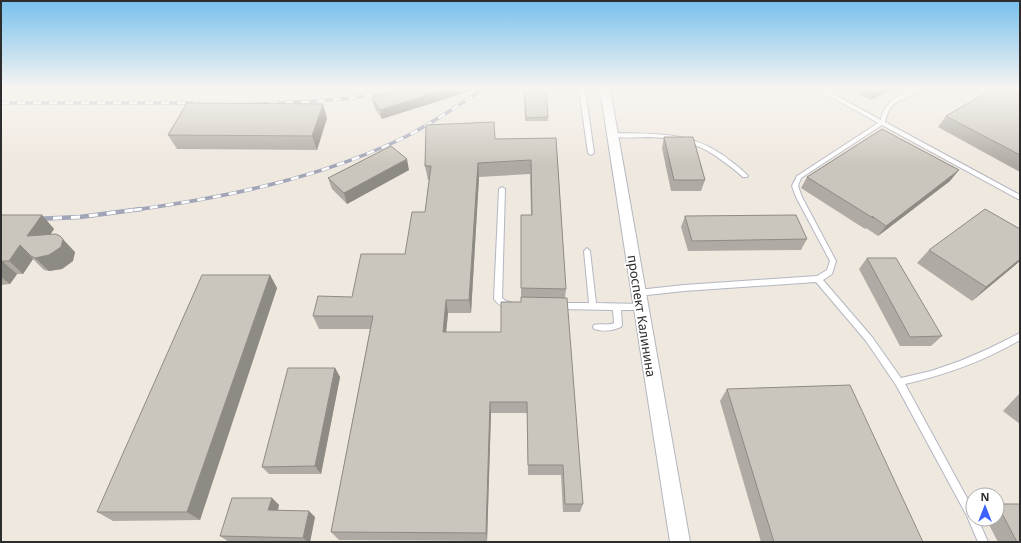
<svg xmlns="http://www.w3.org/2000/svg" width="1021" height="543" font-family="'Noto Sans',sans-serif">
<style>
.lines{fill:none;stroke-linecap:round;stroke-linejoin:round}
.lane-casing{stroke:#b3b6c1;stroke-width:2}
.street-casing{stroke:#b3b6c1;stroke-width:2}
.lane{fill:#fff;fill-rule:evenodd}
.street{fill:#fff;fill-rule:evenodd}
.rail-far1-casing{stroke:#a1a5b8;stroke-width:3.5}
.rail-casing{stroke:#a1a5b8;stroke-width:4.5}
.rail-far1{stroke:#fff;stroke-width:2.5;stroke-dasharray:8;stroke-linecap:butt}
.rail{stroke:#fff;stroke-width:3;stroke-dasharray:9;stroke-linecap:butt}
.wall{fill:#afaaa3;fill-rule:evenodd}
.shaded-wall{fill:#8e8b84}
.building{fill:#cbc6bd;stroke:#8e8b84}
.labels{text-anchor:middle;stroke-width:3.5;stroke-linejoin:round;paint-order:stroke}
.street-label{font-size:13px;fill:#2d2d2d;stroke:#fff}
</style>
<rect width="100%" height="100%" fill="#efe8df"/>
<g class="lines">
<defs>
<g id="lane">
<polygon points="579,89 585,89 594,153 591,155 588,153"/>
<path d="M817,89H824L881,120C883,103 904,89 921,89C903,103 891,96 885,122L1020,195V200L882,125L801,178L798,186L802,197L836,261L832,274L823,280L872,337L901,378L931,371L960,361L988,349L1020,333V340C984,361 945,375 905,384L973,509V519H978L988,542H978L967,516L896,385L866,341L816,282L684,291L638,296L635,295L634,293L635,291L638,290L684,285L817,276L827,270L830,261L796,197L792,186L797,176L878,123Z"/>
<path d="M613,133C659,134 695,131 732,162C737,166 744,171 748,176L747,177H743C711,150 694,139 651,137C638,137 624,139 611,136V134Z"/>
<path d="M502,187L505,189L502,298L506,301L514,303L515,305L514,307C506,309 499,306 494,299L499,189Z"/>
<path d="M587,248L590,251L596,303L641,304L644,305L645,307L644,309L641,310H621L622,325L621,327C612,331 604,332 594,329L593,327L594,325C601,323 608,326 614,323L613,310L559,309L556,308L555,306L556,304L559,303H589L584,251Z"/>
</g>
<polygon id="street" points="600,89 610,89 690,542 670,542"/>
</defs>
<use href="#lane" class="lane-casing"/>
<use href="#street" class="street-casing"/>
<use href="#lane" class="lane"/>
<use href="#street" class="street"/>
<defs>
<g id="rail-far1">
<polyline points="1,103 199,103"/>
<path d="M253,104C306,103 358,99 410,89"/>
<path d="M134,210C228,197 326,177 411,134C436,120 460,105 483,89"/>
</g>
<polyline id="rail" points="35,219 80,217 141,209"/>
</defs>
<use href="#rail-far1" class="rail-far1-casing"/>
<use href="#rail" class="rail-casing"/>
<use href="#rail-far1" class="rail-far1"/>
<use href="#rail" class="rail"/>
</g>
<g class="wall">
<polygon points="201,89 262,89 201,90"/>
<polygon points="399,89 382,119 374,107 372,98"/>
<polygon points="524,89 548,117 548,121 525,121"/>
<polygon points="850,89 892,89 870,100"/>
<polygon points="1020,89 1020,172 938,127 946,116"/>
<polygon points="327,118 317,150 177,149 168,135"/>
<polygon points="664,137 705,180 701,191 671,191 662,148"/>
<path d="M556,138L566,289L565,298L583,504L580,512H563L561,475H528L527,413H491L487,541L339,540L331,532L370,329H319L313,316L352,297L405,254L425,212L429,180H428L425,166L495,139ZM530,174L531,215H521V302L501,332H446L448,313H471L479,177Z"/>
<polygon points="409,170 347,204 332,189 328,178"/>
<polygon points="807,177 950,181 878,236 866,228 865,229 801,188"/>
<polygon points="1,215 42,215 54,229 50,235 75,252 73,261 62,269 49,271 44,270 33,259 23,274 17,274 10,284 1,285"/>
<polygon points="685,216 807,239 801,250 688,251 681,227"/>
<polygon points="1020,229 1020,261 972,301 917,263 929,250"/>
<polygon points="867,258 942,336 931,346 900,346 859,269"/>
<polygon points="270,275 277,288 200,520 113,521 97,512"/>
<polygon points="335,368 340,377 321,474 269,474 262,467"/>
<polygon points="727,389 923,542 761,542 720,401"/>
<polygon points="1020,393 1020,424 1003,411"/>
<polygon points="272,498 279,505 278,510 315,517 310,542 229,542 220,536"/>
<polygon points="997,504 1020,542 998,542 986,519 997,519"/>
</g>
<g class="shaded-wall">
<polygon points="446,89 477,89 382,119 380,110"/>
<polygon points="877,89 892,89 870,100"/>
<polygon points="323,104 327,118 317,150 312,136"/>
<polygon points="407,159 409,170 347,204 344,193"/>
<polygon points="478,163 479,177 471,313 469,300"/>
<polygon points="959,170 950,181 878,236 886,226"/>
<polygon points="42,215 54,229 40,250 27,236"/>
<polygon points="60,236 75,252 73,261 62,269 49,271 35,258"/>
<polygon points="20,245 33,259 23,274 9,261"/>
<polygon points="1020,259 1020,261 972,301 986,287"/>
<polygon points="2,261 17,274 10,284 1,277 1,262"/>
<polygon points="270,275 277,288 200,520 187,512"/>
<polygon points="446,300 448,313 445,344 443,332"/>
<polygon points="335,368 340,377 321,474 315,466"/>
<polygon points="490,402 491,413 487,541 486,533"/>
<polygon points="272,498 279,505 276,517 268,510"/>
<polygon points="309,511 315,517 310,542 308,542 303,538"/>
</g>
<g class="building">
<polygon points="399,89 446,89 380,110 372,98"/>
<polygon points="524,89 546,89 548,117 526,118"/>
<polygon points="993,89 1020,89 1020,155 946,116"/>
<polygon points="187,103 323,104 312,136 168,135"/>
<polygon points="494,122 495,139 556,138 566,289 521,288 521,215 532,215 531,160 478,163 469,300 446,300 443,332 501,332 501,302 521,302 521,297 567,298 583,504 565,504 563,465 528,465 527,402 490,402 486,533 331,532 373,316 313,316 318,296 352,297 361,254 405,254 412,212 425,212 431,166 425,166 426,125"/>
<polygon points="882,129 959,170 886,226 872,216 873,218 807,177"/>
<polygon points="664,137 693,137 705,180 674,180"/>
<polygon points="391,146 407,159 344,193 328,178"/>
<polygon points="985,209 1020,229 1020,259 986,287 929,250"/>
<polygon points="1,215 42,215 27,236 56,234 60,236 63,239 61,247 49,255 35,258 31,256 20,245 9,261 2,261 1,262"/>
<polygon points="796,215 807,239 692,241 685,216"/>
<polygon points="867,258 896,258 942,336 910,337"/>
<polygon points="202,275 270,275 187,512 97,512"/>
<polygon points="288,368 335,368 315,466 262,467"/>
<polygon points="850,385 923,542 774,542 727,389"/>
<polygon points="232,498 272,498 268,510 309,511 303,538 220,536"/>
<polygon points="997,504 1020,504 1020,542 1017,542"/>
</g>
<linearGradient id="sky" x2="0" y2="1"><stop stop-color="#77c0ed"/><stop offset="0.54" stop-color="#f8f5f1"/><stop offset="1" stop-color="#f8f5f1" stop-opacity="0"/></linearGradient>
<rect width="1021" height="165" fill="url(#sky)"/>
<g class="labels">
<g class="street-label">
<text transform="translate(642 316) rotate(81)" y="5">проспект Калинина</text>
</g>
</g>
<rect width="1021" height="543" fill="none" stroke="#2d2d2d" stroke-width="4"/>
<g transform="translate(985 507)"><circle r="19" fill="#ffffff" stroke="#ababab"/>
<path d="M0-3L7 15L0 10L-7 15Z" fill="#3c63ff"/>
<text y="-6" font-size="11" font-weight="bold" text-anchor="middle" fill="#2d2d2d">N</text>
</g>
</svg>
